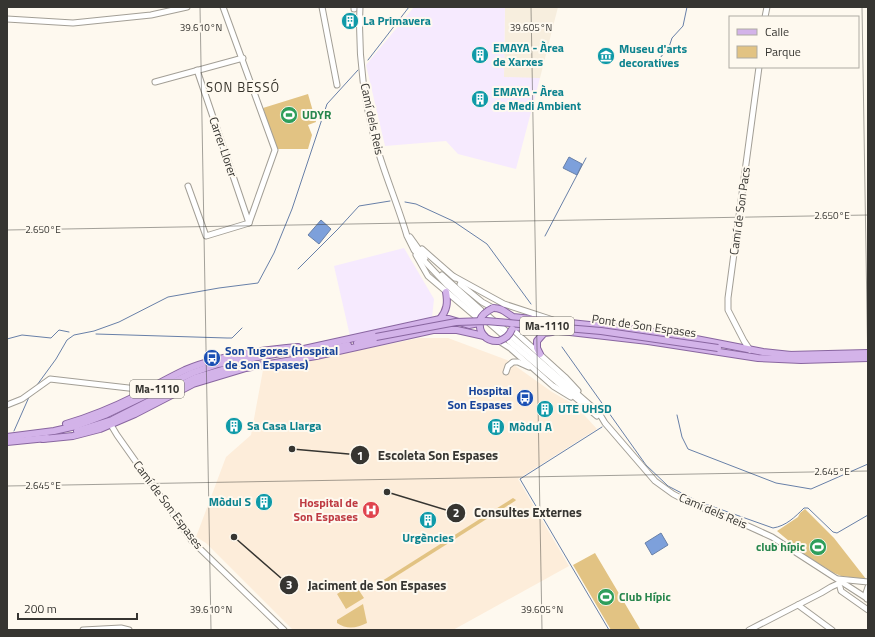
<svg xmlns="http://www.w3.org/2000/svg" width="875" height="637" font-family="'Titillium Web',sans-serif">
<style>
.built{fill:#f7eede}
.industrial{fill:#f6eafe}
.medical{fill:#fdedda}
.green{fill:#e2c383}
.water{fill:#7da0db;stroke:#6880a8}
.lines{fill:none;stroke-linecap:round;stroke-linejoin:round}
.stream{stroke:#6880a8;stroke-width:1}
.minor-casing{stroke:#a39f96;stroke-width:7}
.major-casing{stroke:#8966a0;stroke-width:8}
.minor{stroke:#fff;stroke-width:5}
.major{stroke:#d3b3e9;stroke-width:6}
.major-bridge-casing{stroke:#8966a0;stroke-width:8;stroke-linecap:butt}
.major-bridge{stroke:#d3b3e9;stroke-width:6}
.ticks{fill:none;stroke:#363531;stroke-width:1;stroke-opacity:0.45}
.labels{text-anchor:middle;stroke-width:4;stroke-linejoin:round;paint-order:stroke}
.shield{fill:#fef9ef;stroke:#72706a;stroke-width:1}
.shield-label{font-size:11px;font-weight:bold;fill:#363531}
.culture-label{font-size:12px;font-weight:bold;fill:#0d838f;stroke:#fef9ef;text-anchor:start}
.leisure-label{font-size:12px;font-weight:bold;fill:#27864d;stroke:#fef9ef;text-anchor:start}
.street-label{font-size:12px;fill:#363531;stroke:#fef9ef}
.transit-label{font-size:12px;font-weight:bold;fill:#164399;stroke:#fef9ef;text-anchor:start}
.health-label{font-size:12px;font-weight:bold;fill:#be3a42;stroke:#fef9ef;text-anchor:end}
.neighbourhood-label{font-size:13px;letter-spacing:1px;fill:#343129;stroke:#fef9ef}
.ticks-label{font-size:10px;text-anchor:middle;fill:#363531;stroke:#fef9ef;stroke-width:4;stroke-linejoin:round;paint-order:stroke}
.leader{fill:none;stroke:#363531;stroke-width:1.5}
.callout-dot{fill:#363531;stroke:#fef9ef;stroke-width:1.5}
.mark-label{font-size:12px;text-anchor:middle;font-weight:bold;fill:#fff}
.callout-label{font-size:13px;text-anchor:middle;font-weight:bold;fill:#363531;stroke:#fef9ef;stroke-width:4;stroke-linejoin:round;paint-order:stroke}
</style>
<rect width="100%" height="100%" fill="#fef9ef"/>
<polygon class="built" points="505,7 558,7 540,78 504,78"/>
<g class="industrial">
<polygon points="414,7 505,7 504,77 540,78 516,169 458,154 446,141 385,146 366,65"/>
<polygon points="404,248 434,299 432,318 350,336 334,266"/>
</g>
<polygon class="medical" points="419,338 448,338 507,360 552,392 575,405 597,429 518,479 569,566 453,630 293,630 206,543 196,537 226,457 251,435 263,370"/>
<g class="green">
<polygon points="308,94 316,122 308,125 312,135 308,149 277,149 263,108"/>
<polygon points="513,498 516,500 515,501 384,584 381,583 382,581"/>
<polygon points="805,509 834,538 866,579 841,576 834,573 807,556 777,531 798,517 800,513"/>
<polygon points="595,553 640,629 641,630 611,630 573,565"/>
<polygon points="354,583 364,598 346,609 337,594"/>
<path d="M363,604L367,623C357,628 347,630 337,623V620Z"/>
</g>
<g class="water">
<polygon points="569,157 582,164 577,175 563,168"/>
<polygon points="321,220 331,229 319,244 308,235"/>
<polygon points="661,533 668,545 652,555 645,543"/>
</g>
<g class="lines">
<g class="stream">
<polyline points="660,58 669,47 672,38 683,26 687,7"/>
<polyline points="368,60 409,7"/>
<polyline points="405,202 416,204 453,221 487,244 531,304"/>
<polyline points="545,236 586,158"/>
<polyline points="298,269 338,229 359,206 390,201"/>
<polyline points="96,334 227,338 232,338 242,328"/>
<polyline points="7,339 22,335 51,338 59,330 69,332"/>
<path d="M562,347L646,465L668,486L697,501L773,528C786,526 795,517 804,508H808L833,532L837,533L868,515"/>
<polyline points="37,385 56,359 67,340 74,335 94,331 119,322 168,297 219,288 258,283 274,253 292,209 327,104 358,70"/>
<polyline points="677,415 682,437 688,449 776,483 811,489 868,464"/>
<polyline points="602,427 520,479 609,630"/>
<polyline points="14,431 29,397"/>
</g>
<defs>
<g id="minor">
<polyline points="322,7 337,85"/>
<polyline points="354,7 354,9"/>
<path d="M360,7C358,50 363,95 374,137C383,171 397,202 407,236L414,250L447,285L478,313"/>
<polyline points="765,17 767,7"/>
<polyline points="7,19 73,23 151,15 187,7"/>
<polyline points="197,70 249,223"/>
<polyline points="155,82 243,58"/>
<polyline points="188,186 206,236 249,223 275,150 223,7"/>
<polyline points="410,237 425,258"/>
<polyline points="422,249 455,278"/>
<polyline points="416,255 428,276 480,320"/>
<polyline points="442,275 481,310"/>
<polyline points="453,276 504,304 553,320"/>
<polyline points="460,284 482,302 493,308"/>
<polyline points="487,315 506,331"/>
<polyline points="487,321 503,335"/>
<polyline points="512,329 565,377 578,391"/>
<polyline points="512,337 599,413 605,423 655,481 673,494 690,503 737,521 772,537 868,599"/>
<polyline points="499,341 510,348 553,386 571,397"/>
<polyline points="509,341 597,416"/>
<polyline points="750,350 744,341 728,310 728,298 759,67"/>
<polyline points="506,372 508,366 513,362 518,362 529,367"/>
<polyline points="7,405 22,399 50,379 146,390"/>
<polyline points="111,425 117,435 192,541 284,630"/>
<polyline points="838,579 868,582"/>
<polyline points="840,587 841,591 868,610"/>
<polyline points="867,599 866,593 868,587"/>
<polyline points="798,605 832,630"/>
<polyline points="83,630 121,628 129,630"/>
<polyline points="749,630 821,593 831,587 842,582"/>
</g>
<g id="major">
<path d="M493,308C502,308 505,312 513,317L647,331L696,339L763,352L791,355"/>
<path d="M440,319C447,310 448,303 446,292"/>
<path d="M480,320C478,333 486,342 499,341"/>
<polyline points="513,327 570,332 648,341 758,358 801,360 868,358"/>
<polyline points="357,343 376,337"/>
<polyline points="540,354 537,348 537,341 544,333 552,332"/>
<polyline points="306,355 348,345"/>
<polyline points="788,355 868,353"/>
<path d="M66,424C90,417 114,407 136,396C152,387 168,378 185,370C218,356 262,350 298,347"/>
<polyline points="77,431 112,420 195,378 233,367"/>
<polyline points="7,437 54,431 76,426 105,415 192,373 218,364 304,349 440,319 449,319 469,325 479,323"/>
<polyline points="43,439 73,436 100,429 135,414 193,384 246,368 316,356 433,330 457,330 484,336"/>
<polyline points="7,442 47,438"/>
</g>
</defs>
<use href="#minor" class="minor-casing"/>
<use href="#major" class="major-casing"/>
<use href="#minor" class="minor"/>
<use href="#major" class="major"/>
<defs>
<g id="major-bridge">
<path d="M480,320C482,314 487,311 493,308"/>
<polyline points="376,337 456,322 486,321 601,331 718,348"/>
<path d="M499,341C506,338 509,336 512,329"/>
</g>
</defs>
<use href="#major-bridge" class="major-bridge-casing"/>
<use href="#major-bridge" class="major-bridge"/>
</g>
<path class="ticks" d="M200,7L211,630M531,7L542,630M862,7L868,374M7,230L868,215M7,486L868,471"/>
<defs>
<symbol id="building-disc" viewBox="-11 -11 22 22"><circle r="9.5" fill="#0f9aa8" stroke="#fef9ef"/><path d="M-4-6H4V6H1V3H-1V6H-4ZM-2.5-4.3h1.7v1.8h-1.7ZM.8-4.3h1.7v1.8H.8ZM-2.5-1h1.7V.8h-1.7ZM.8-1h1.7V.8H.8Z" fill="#fff"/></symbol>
<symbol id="museum-disc" viewBox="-11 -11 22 22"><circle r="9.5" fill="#0f9aa8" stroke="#fef9ef"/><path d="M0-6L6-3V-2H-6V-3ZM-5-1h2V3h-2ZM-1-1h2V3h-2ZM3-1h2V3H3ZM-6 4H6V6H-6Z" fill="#fff"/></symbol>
<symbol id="stadium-disc" viewBox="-11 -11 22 22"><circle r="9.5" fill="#2e9e5b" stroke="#fef9ef"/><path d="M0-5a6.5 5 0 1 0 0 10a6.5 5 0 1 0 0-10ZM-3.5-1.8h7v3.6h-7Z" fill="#fff"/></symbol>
<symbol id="bus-disc" viewBox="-11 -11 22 22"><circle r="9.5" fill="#1a4fb4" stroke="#fef9ef"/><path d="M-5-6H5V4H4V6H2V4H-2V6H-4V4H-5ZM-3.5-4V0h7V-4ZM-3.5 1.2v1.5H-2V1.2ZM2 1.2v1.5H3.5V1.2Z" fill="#fff"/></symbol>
<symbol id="hospital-disc" viewBox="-11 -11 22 22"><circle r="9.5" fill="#e0444e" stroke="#fef9ef"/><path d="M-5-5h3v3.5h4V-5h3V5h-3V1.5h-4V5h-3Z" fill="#fff"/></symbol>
</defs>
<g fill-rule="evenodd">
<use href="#building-disc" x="340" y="11" width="20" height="20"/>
<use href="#building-disc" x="470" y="45" width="20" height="20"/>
<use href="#museum-disc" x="596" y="46" width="20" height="20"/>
<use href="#building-disc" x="470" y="89" width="20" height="20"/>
<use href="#stadium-disc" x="279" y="105" width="20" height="20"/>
<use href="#bus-disc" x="202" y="348" width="20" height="20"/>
<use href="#bus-disc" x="515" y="388" width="20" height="20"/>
<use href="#building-disc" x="535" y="399" width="20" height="20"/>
<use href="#building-disc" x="224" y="416" width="20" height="20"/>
<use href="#building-disc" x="486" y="417" width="20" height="20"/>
<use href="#building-disc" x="254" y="492" width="20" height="20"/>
<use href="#hospital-disc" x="361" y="500" width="20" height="20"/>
<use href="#building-disc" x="418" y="510" width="20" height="20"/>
<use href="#stadium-disc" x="808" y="537" width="20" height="20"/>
<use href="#stadium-disc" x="596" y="587" width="20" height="20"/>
</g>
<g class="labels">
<g class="shield">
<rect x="520" y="317" width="54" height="18" rx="3"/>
<rect x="130" y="380" width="54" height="18" rx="3"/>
</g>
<g class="shield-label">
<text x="547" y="330">Ma-1110</text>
<text x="157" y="393">Ma-1110</text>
</g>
<g class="culture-label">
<text x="363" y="25">La Primavera</text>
<text x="493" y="52">EMAYA - Àrea<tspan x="493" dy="14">de Xarxes</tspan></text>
<text x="619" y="53">Museu d'arts<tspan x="619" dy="14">decoratives</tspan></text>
<text x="493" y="96">EMAYA - Àrea<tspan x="493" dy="14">de Medi Ambient</tspan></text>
<text x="558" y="413">UTE UHSD</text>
<text x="247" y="430">Sa Casa Llarga</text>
<text x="509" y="431">Mòdul A</text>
<text x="251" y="506" text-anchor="end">Mòdul S</text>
<text x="428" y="542" text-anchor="middle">Urgències</text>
</g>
<g class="leisure-label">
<text x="302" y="119">UDYR</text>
<text x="805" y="551" text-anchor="end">club hípic</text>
<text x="619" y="601">Club Hípic</text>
</g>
<g class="street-label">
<text transform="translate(372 119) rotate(78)" y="4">Camí dels Reis</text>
<text transform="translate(223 147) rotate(71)" y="4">Carrer Llorer</text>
<text transform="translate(740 211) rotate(-82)" y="4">Camí de Son Pacs</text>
<text transform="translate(644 326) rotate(8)" y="4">Pont de Son Espases</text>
<text transform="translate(168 505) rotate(53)" y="4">Camí de Son Espases</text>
<text transform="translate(713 511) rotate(23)" y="4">Camí dels Reis</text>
</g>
<g class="transit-label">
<text x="225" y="355">Son Tugores (Hospital<tspan x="225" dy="14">de Son Espases)</tspan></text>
<text x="512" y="395" text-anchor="end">Hospital<tspan x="512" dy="14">Son Espases</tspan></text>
</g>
<g class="health-label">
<text x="358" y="507">Hospital de<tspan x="358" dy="14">Son Espases</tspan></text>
</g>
<g class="neighbourhood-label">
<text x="243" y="92">SON BESSÓ</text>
</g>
</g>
<g class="ticks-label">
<text x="201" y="31">39.610°N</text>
<text x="531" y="31">39.605°N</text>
<text x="832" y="219">2.650°E</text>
<text x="43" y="233">2.650°E</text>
<text x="832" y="475">2.645°E</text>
<text x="43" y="489">2.645°E</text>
<text x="211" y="613">39.610°N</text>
<text x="542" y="613">39.605°N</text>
</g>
<path class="leader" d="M292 449L360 455M387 492L456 513M234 537L289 585"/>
<g class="callout-dot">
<circle cx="292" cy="449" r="4"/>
<circle cx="387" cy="492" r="4"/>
<circle cx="234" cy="537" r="4"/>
<circle cx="360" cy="455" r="10"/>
<circle cx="456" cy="513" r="10"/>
<circle cx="289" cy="585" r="10"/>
</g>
<g class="mark-label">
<text x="360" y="460">1</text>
<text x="456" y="517">2</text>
<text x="289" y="589">3</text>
</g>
<g class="callout-label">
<text x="438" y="460">Escoleta Son Espases</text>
<text x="528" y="517">Consultes Externes</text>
<text x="377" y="590">Jaciment de Son Espases</text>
</g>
<rect width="875" height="637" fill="none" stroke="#363531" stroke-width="16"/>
<rect x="729" y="16" width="130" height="52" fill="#fef9ef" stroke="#aeaba3"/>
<rect x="737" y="29" width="20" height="6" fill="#d3b3e9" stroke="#aeaba3"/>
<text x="765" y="36" font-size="12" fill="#363531">Calle</text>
<rect x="737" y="46" width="20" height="12" fill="#e2c383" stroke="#aeaba3"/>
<text x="765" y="56" font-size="12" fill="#363531">Parque</text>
<path d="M18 613v6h119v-6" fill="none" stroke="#363531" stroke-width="2"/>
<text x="24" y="613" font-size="12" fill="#363531" stroke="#fef9ef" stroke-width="3" paint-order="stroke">200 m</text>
</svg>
